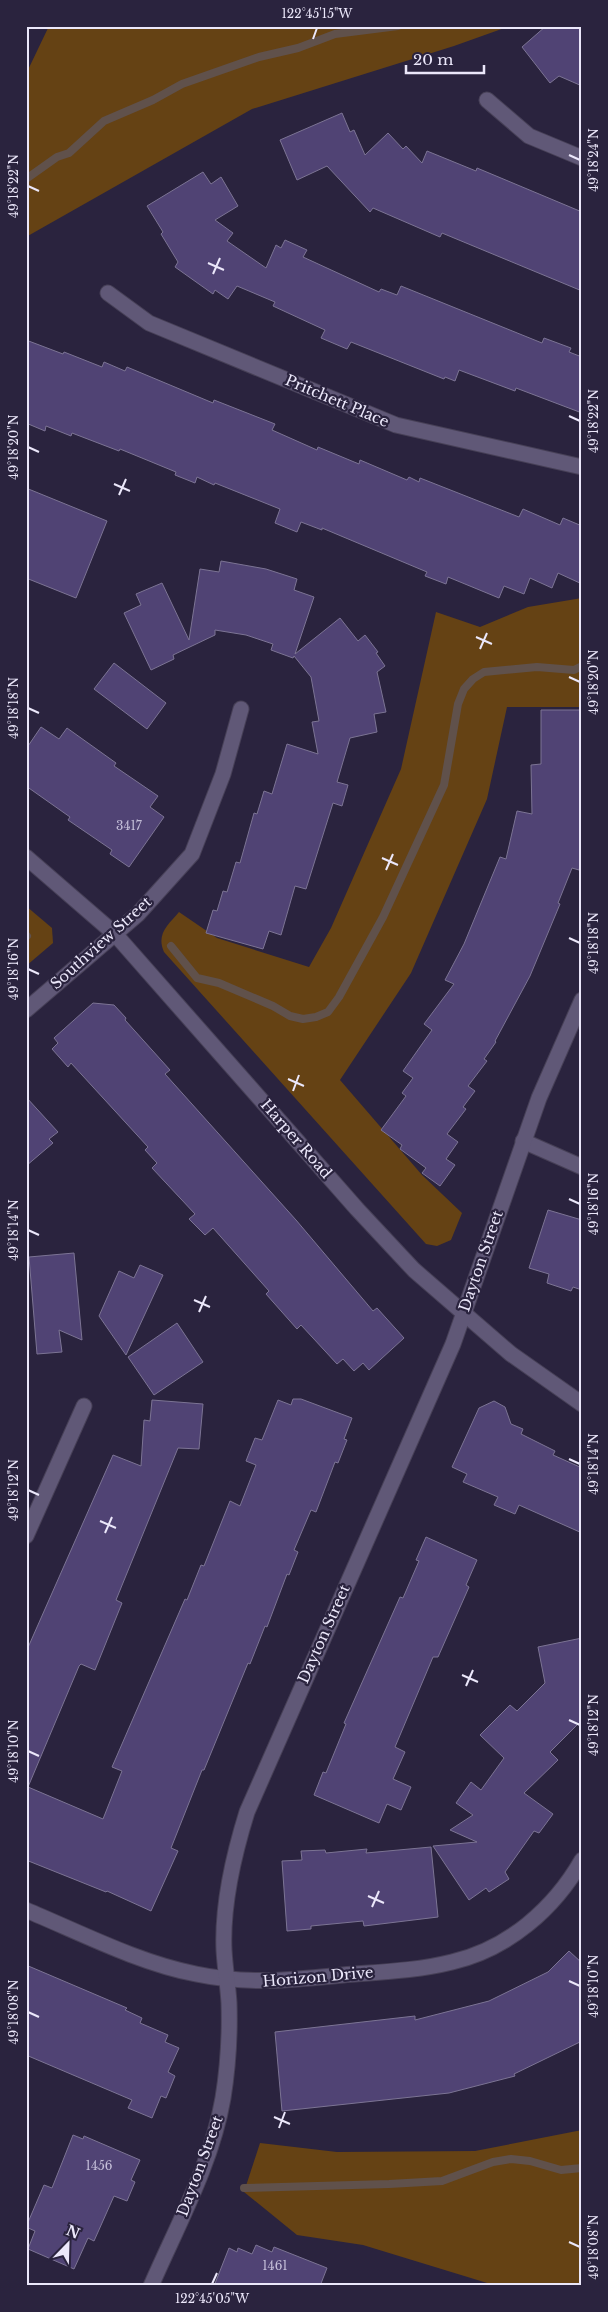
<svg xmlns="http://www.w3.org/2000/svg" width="608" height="2312" font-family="'Libre Baskerville',serif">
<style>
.green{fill:#654214}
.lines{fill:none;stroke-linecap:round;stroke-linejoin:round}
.stream{stroke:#60514b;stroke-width:8}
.building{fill:#504374;stroke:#7c7494}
.minor-casing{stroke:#474057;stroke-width:17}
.minor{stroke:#605877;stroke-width:15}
.ticks{fill:none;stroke:#ebe7fa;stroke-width:2}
.labels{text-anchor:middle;stroke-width:4.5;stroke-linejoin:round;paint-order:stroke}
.number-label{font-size:12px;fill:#c4bed8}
.street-label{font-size:15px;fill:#ebe7fa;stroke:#2a233e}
.neatline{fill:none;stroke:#ebe7fa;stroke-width:2}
.ticks-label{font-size:12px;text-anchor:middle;fill:#ebe7fa}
</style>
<rect width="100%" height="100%" fill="#2a233e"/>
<g class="green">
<polygon points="49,26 510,26 454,46 252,109 26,237 26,74"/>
<path d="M582,598V707H507L487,799L411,973L340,1080L422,1175L462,1213L451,1240L437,1246L426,1244L164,952C156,934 168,925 179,912L217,938L309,967L331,928L401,769L436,612L480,627L528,607Z"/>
<polygon points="26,906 52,928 53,943 26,966"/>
<polygon points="582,2130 582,2286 497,2286 363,2245 297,2235 244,2192 260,2143 337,2152 475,2151"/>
</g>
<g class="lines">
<g class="stream">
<polyline points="26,179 57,157 69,153 104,121 153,100 182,84 259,57 298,48 335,34 398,26"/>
<polyline points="26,937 27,936"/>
<polyline points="171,946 197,978 219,983 273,1006 290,1016 303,1019 316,1017 328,1012 339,997 383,917 444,785 458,704 464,689 473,679 484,672 537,667 574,670 582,666"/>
<polyline points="244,2188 389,2184 442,2181 493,2162 511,2159 530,2161 561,2170 582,2168"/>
</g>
</g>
<g class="building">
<polygon points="546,26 582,26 582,86 559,76 550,83 522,47"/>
<polygon points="342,113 350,132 354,130 365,155 388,133 403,149 406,146 422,163 427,151 476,171 477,168 582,212 582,291 442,233 440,237 373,208 370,212 327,166 297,180 280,140"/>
<polygon points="203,172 211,184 221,177 238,206 215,220 233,233 227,241 266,268 276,245 281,248 285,240 307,250 303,257 379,292 381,289 397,295 401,286 542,343 544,338 571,348 569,352 582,357 582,413 516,388 515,391 459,370 455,381 445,377 444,379 351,342 347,349 321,338 325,330 273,306 275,302 237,286 228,299 215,290 213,294 175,267 178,262 161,234 163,232 147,206"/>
<polygon points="26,340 63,354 64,352 102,367 104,362 125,371 127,367 213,403 214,400 275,424 272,430 317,450 318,447 359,464 360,460 407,480 409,477 419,482 420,478 519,517 523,509 560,525 563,518 582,526 582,584 558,573 552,588 530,578 524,594 504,586 499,598 448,577 446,584 425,576 427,572 322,528 322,530 301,522 297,532 275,523 280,509 215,483 214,485 197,477 195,483 175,475 176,472 120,449 119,451 72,433 71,436 46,426 45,431 26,423"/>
<polygon points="26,488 107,521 76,598 26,578"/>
<polygon points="221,561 266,569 297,579 294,590 314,597 295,654 340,618 358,641 365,635 378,652 376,653 385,666 377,672 386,712 374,714 377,732 350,738 337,782 348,785 342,806 333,803 306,889 295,886 281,935 269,931 263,949 206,933 213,910 217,911 223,891 227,892 236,862 240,863 254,813 257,814 264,791 272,794 287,744 318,754 312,722 319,721 311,677 294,656 293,658 271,650 273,644 246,635 215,630 215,635 173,655 174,659 151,670 124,613 141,605 136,594 162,583 189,640 200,569 219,572"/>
<polygon points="114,663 166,703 147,729 94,689"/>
<polygon points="541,710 582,710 582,858 579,870 572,868 558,903 560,904 530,976 495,1041 496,1042 484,1059 487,1061 468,1086 475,1091 463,1107 466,1109 447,1134 458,1142 446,1159 455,1165 440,1186 422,1173 426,1168 400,1149 402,1145 381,1130 406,1096 402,1093 413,1078 403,1071 432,1030 424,1024 454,984 445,980 464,944 500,857 506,859 517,811 532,814 531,765 541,764"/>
<polygon points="41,727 59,739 67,728 116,763 114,766 158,796 150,807 164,817 129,867 110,854 112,850 68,820 70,817 26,786 26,749"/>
<polygon points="93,1003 114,1005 126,1018 125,1020 170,1070 165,1074 296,1220 373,1311 377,1308 404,1338 369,1370 363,1363 354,1371 343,1359 337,1364 301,1325 297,1329 266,1294 269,1291 213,1228 205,1235 189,1219 195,1214 152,1168 157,1163 145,1150 148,1147 71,1063 68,1067 52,1049 58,1043 54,1038"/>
<polygon points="26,1097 58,1132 49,1139 53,1143 26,1166"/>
<polygon points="548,1210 582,1220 582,1290 573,1287 571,1291 547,1283 549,1274 529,1268"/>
<polygon points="74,1253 82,1340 59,1330 62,1352 37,1354 29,1257"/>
<polygon points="140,1265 163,1275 126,1355 99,1316 119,1271 134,1278"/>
<polygon points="177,1323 203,1362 154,1395 128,1357"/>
<polygon points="293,1399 301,1399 352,1418 344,1439 347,1440 338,1463 335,1462 316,1512 311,1510 294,1550 298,1552 289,1575 287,1574 267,1627 265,1626 250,1664 248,1663 204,1770 202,1770 171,1848 178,1851 151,1911 107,1891 106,1892 26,1860 26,1652 113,1455 141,1466 144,1420 150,1421 152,1400 203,1404 199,1449 178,1448 116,1600 122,1603 95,1670 81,1664 79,1666 28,1787 103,1819 122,1771 112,1767 185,1599 187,1600 201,1565 204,1566 230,1501 240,1506 256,1465 246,1461 255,1438 262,1440 278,1400 291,1405"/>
<polygon points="494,1401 505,1407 511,1424 523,1429 521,1434 555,1451 553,1455 582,1468 582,1533 519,1505 515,1514 494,1505 498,1497 463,1482 467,1474 452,1467 479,1408"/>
<polygon points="426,1537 477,1560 466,1585 469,1587 438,1657 433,1657 395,1747 405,1752 393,1779 411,1787 401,1810 387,1804 379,1823 314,1795 323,1772 326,1773 346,1724 344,1723 400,1597 403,1598 419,1561 416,1560"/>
<polygon points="582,1638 582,1720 550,1752 558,1760 524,1793 553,1814 539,1833 534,1831 505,1872 509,1879 489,1892 486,1888 469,1900 433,1846 477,1842 450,1830 473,1815 456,1803 471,1782 481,1790 504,1758 480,1735 510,1705 517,1711 545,1683 538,1647"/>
<polygon points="431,1847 438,1917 364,1926 363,1921 311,1926 311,1929 287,1931 282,1861 302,1860 301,1851 325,1850 326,1853 367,1849 366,1853"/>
<polygon points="569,1951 582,1963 582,2041 514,2074 515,2076 449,2093 282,2111 275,2032 415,2016 415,2020 489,2001 548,1972"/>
<polygon points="26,1965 127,2008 125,2010 142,2018 140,2023 168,2035 165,2042 179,2048 168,2072 175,2076 166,2098 161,2096 152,2118 128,2108 132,2100 26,2055"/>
<polygon points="73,2135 83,2139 84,2136 140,2160 131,2180 135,2182 127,2201 114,2196 94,2241 88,2238 74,2269 28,2249 35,2231 26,2227 44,2185 52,2188"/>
<polygon points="256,2245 272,2252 274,2247 327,2268 320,2286 214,2286 229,2248 237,2252 238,2248 252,2254"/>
</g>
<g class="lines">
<defs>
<g id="minor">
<polyline points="487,100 529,136 582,158"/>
<polyline points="108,293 149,323 396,425 582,467"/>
<polyline points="26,857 115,934 357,1209 414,1270 511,1354 582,1404"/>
<polyline points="26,1010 138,914 192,854 223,774 241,709"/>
<polyline points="523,1141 582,1167"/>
<polyline points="26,1536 84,1406"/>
<path d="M26,1910C81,1933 139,1963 196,1974C248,1985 291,1980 343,1975C379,1972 416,1971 452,1962C508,1949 554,1909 582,1860"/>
<path d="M151,2286C177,2226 212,2163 223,2098C228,2067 230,2035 229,2003C228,1986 225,1968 224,1950C222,1904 233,1857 247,1812L453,1344L539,1098L582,1000"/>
</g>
</defs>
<use href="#minor" class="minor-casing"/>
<use href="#minor" class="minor"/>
</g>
<path class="ticks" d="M313,39L317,28M569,155L580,160M28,186L39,191M208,263L224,270M213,274L220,258M569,416L580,421M28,447L39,452M114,484L130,491M119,495L126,479M476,637L492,644M480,649L487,633M569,677L580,682M28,708L39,713M382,858L398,865M386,870L393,854M569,938L580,943M28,969L39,974M288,1079L304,1086M293,1091L299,1075M569,1199L580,1204M28,1230L39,1235M194,1300L210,1307M199,1312L206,1296M569,1459L580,1464M28,1490L39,1495M100,1521L116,1528M105,1533L112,1517M462,1675L478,1682M466,1686L473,1670M569,1720L580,1725M28,1751L39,1756M368,1896L384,1903M372,1907L379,1891M569,1981L580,1986M28,2012L39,2017M274,2117L290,2124M279,2128L285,2112M569,2242L580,2247M212,2284L217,2273"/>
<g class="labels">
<g class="number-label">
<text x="129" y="830">3417</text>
<text x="99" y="2170">1456</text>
<text x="275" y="2270">1461</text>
</g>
<g class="street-label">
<text transform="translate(337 401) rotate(23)" y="5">Pritchett Place</text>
<text transform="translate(101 943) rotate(-42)" y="5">Southview Street</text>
<text transform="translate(296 1139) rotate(49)" y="5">Harper Road</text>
<text transform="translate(481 1261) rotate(-71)" y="5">Dayton Street</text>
<text transform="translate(324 1634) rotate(-66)" y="5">Dayton Street</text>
<text transform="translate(318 1977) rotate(-5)" y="5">Horizon Drive</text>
<text transform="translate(200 2166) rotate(-70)" y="5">Dayton Street</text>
</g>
</g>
<rect width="608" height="2312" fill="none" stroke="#2a233e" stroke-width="55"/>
<g transform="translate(68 2244) rotate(23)" stroke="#2a233e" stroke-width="4" paint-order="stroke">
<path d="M0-4L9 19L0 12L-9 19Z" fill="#ebe7fa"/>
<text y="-8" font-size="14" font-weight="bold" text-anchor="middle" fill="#ebe7fa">N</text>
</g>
<path d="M406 65v8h78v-8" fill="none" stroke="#ebe7fa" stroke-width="2.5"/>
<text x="413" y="65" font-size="15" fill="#ebe7fa" stroke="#2a233e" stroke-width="4" paint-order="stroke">20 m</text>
<rect x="28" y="28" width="552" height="2256" class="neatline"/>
<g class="ticks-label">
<text x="317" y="18">122°45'15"W</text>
<text transform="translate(594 160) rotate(-90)" y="4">49°18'24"N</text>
<text transform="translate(14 186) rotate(-90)" y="4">49°18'22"N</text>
<text transform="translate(594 421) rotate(-90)" y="4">49°18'22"N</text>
<text transform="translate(14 447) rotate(-90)" y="4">49°18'20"N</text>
<text transform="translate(594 682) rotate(-90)" y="4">49°18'20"N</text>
<text transform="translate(14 708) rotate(-90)" y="4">49°18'18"N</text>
<text transform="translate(594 943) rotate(-90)" y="4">49°18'18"N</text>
<text transform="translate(14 969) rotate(-90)" y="4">49°18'16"N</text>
<text transform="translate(594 1204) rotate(-90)" y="4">49°18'16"N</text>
<text transform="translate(14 1230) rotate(-90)" y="4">49°18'14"N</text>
<text transform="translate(594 1464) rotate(-90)" y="4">49°18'14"N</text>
<text transform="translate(14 1490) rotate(-90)" y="4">49°18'12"N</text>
<text transform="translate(594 1725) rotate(-90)" y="4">49°18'12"N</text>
<text transform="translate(14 1751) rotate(-90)" y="4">49°18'10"N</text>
<text transform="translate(594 1986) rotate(-90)" y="4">49°18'10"N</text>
<text transform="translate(14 2012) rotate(-90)" y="4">49°18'08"N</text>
<text transform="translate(594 2247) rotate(-90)" y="4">49°18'08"N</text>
<text x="212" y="2303">122°45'05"W</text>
</g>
</svg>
